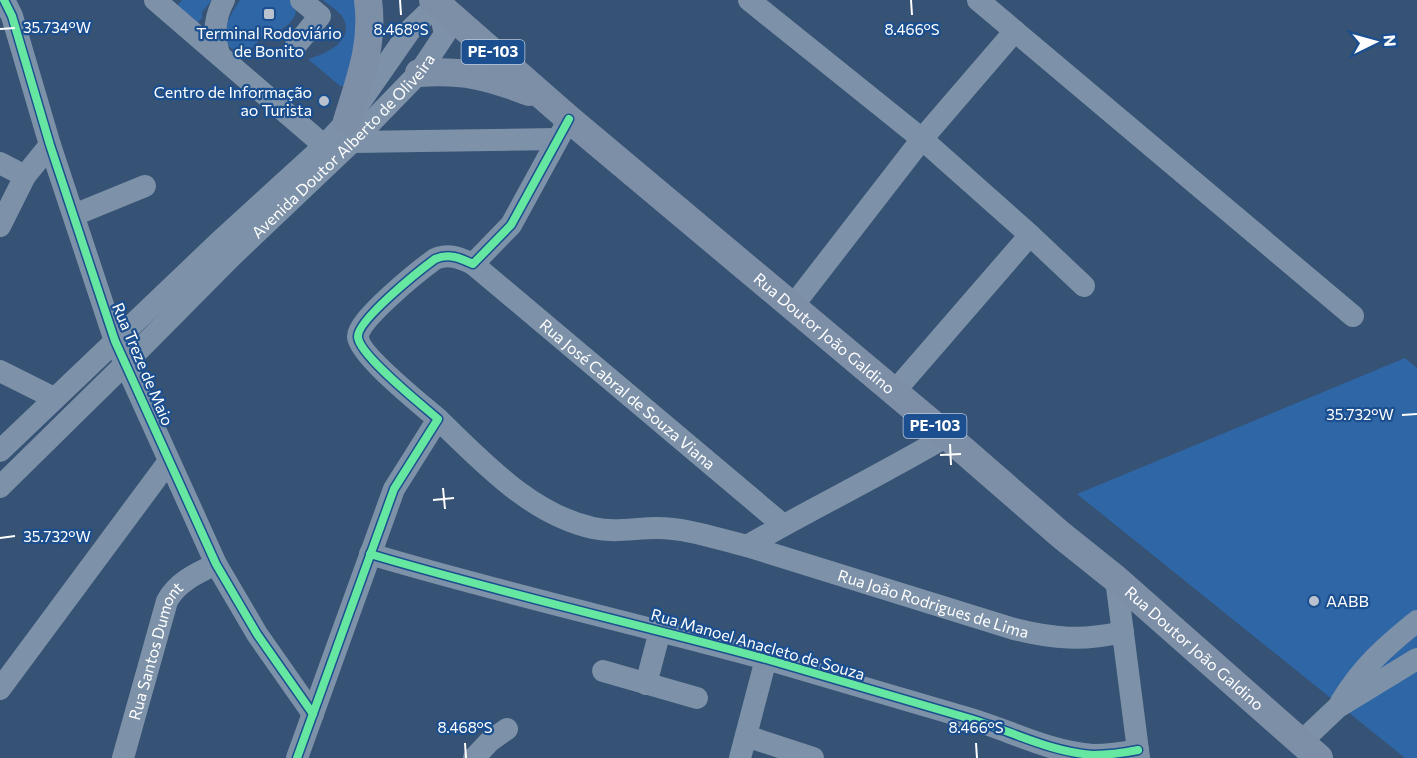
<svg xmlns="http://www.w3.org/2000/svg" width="1417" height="758" font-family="Commissioner,sans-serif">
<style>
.green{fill:#2f66a5}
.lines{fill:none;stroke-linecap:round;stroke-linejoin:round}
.minor{stroke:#7d92a8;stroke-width:22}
.major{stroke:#7d8ea7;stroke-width:28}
.cycleway-casing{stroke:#1b4f8f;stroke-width:11}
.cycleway{stroke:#66e7a1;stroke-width:8}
.ticks{fill:none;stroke:#fff;stroke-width:2}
.poi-dot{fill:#b9c2ce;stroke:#1b4f8f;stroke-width:2}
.labels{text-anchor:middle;stroke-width:4.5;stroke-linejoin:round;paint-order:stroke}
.shield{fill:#1b4f8f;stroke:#bbcadd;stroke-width:1.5}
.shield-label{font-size:15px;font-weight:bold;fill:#fff}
.poi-label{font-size:16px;fill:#fff;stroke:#1b4f8f}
.street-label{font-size:16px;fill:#fff;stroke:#1b4f8f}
.ticks-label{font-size:15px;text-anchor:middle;fill:#fff;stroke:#1b4f8f;stroke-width:4.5;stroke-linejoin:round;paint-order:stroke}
</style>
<rect width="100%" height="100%" fill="#365274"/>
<g class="green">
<polygon points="182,0 212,0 202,12 202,18 198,23 177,6"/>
<path d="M240,0H293L296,13C292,22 286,28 276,32L270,27L252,48L232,49C216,35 231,14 240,0Z"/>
<path d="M323,0H359L350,86H340L308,59C326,54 357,40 342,16C337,10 329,5 323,0Z"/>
<polygon points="1405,358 1417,368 1417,758 1405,758 1077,494"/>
</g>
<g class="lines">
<g class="minor">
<polyline points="4,0 12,16 50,145 115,341 216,564 257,634 313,714"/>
<polyline points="155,0 334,154"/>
<polyline points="749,0 922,139 1030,235 1084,286"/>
<polyline points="978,0 1353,316"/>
<polyline points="296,45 320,16 301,0"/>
<path d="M219,54C213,35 214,18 224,0"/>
<polyline points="352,142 557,139"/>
<polyline points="0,163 25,176"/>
<polyline points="74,215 145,186"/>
<polyline points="0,226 25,176 50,145"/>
<path id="s1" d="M473,264L783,525"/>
<polyline points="792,307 922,139 1015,31"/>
<polyline points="0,371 54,398"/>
<polyline points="894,392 1030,235"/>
<path d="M438,419C483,462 530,514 593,528C615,533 635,528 657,528C687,528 718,539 747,546C813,508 881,475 947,436"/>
<polyline points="0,451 219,242 324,146 347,121 411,29 441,0"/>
<path id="s2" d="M0,487L125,364L232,256L352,142L419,73L445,34L438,4"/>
<path id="s3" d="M747,546L1014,629C1054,639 1083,641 1123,632"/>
<path d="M370,554C501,593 634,623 766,659C834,679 903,699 971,719C1011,731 1050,752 1093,755C1108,755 1123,753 1138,750"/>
<polyline points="1116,579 1139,758"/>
<polyline points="603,671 697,698"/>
<polyline points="646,684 660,631"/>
<polyline points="0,689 169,461"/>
<path d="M1341,702C1362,667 1386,646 1417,621"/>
<polyline points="746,736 813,758"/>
<polyline points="1300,743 1338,707 1417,659"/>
<path id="s4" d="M123,758L167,601C177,582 197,573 216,564"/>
<path d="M297,758L394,489L438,419C422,405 359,355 358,337C356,321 420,270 435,259C449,253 460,258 473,264L511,225L569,119"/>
<polyline points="474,758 490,741 507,729"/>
<polyline points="740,758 766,659"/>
</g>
<g class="major">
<path id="s5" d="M433,0L569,119L947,436L1061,535L1116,579L1319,758"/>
<path d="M419,73C463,70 488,76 529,92"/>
<path d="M347,121C360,79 374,44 368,0"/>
</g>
<defs>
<g id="cycleway">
<polyline points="4,0 12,16 50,145 115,341 216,564 257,634 313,714"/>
<path d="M370,554C501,593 634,623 766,659C834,679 903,699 971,719C1011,731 1050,752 1093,755C1108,755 1123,753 1138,750"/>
<path d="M297,758L394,489L438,419C422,405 359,355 358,337C356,321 420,270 435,259C449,253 460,258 473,264L511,225L569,119"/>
</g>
</defs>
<use href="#cycleway" class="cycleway-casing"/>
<use href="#cycleway" class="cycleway"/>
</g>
<path class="ticks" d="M400,0L401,15M911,0L912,15M0,29L15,28M1402,415L1417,414M950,444L951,465M940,455L961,454M443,488L445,509M433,500L454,498M0,538L15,536M465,743L466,758M976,743L977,758"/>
<g class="poi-dot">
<rect x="263" y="8" width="12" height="12" rx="3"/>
<circle cx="324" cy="101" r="6"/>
<circle cx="1314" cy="601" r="6"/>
</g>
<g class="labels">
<g class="shield">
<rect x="461.5" y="40" width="63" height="24" rx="4.5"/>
<rect x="903.5" y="414" width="63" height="24" rx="4.5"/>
</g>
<g class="shield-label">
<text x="493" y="57">PE-103</text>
<text x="935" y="431">PE-103</text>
</g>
<g class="poi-label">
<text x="269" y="39">Terminal Rodoviário<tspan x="269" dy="18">de Bonito</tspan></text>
<text x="312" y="98" text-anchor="end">Centro de Informação<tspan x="312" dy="18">ao Turista</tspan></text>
<text x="1326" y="607" text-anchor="start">AABB</text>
</g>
<g class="street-label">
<text dy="6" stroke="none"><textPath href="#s2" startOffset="484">Avenida Doutor Alberto de Oliveira</textPath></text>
<text dy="6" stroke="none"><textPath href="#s5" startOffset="514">Rua Doutor João Galdino</textPath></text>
<text transform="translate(143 364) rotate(67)" y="6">Rua Treze de Maio</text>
<text dy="6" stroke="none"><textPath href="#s1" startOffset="202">Rua José Cabral de Souza Viana</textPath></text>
<text dy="6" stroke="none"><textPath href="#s3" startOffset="195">Rua João Rodrigues de Lima</textPath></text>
<text transform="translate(758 644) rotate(16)" y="6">Rua Manoel Anacleto de Souza</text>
<text dy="6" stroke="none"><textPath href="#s5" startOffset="1000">Rua Doutor João Galdino</textPath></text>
<text dy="6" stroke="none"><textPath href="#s4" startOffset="112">Rua Santos Dumont</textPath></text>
</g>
</g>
<g class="ticks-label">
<text x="57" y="33">35.734°W</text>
<text x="401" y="35">8.468°S</text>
<text x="912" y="35">8.466°S</text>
<text x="1360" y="420">35.732°W</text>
<text x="57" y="542">35.732°W</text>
<text x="465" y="733">8.468°S</text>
<text x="976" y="733">8.466°S</text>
</g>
<g transform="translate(1375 42) rotate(85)" stroke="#1b4f8f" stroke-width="4.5" paint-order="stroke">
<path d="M0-4.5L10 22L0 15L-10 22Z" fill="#ffffff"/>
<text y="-9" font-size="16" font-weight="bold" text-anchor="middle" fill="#ffffff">N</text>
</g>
</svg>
